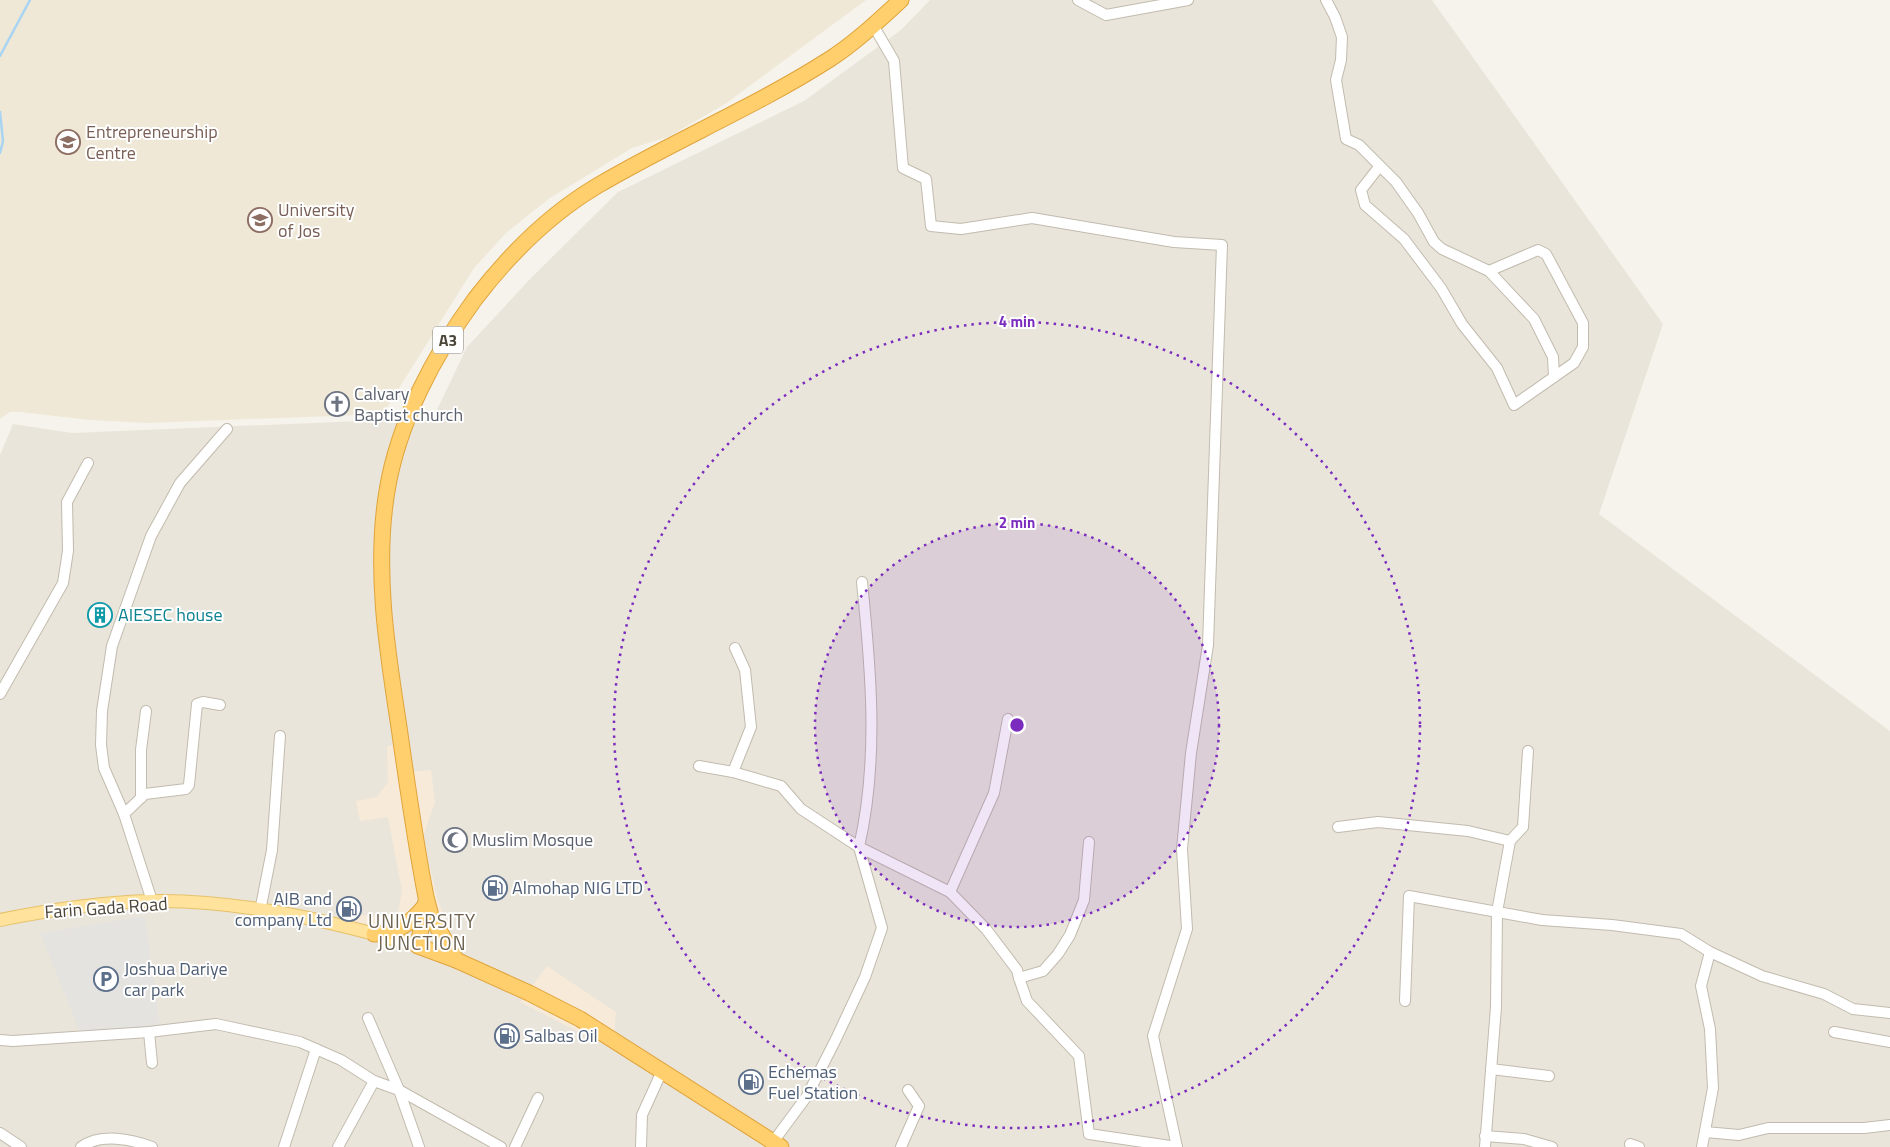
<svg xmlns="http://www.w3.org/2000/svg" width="1890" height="1147" font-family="'Titillium Web',sans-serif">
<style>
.residential{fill:#eae5da}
.commercial{fill:#f7ead8}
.education{fill:#efe8d6}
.parking{fill:#e5e3e0}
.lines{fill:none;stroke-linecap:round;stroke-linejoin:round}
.stream{stroke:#a9d4f2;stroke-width:2.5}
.minor-casing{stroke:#c2bbae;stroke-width:12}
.major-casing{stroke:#e6c16a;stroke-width:14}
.highway-casing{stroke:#e0a43c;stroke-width:17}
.minor{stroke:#fff;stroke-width:10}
.major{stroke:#ffe39c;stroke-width:12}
.highway{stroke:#ffcf6e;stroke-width:15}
.ring{fill:none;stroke:#7b2cbf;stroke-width:2.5;stroke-dasharray:2.5 5}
.labels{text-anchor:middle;stroke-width:4;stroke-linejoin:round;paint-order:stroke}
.shield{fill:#fff;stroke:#817c74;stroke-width:1}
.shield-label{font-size:16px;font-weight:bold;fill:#4b4439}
.education-label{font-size:18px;fill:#785e54;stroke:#fff;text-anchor:start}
.worship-label{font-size:18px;fill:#5b616d;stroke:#fff;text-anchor:start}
.culture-label{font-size:18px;fill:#0d838f;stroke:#fff;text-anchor:start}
.service-label{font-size:18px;fill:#4e5e75;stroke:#fff;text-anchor:start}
.street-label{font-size:18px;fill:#4b4439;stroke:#fff}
.neighbourhood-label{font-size:19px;letter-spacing:1px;fill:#6e6250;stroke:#fff}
.centre{fill:#7b2cbf;stroke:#fff;stroke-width:2.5}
.ring-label{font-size:15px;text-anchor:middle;font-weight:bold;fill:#7b2cbf;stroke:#fff;stroke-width:4;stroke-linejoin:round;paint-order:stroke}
</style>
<rect width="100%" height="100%" fill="#f6f3ec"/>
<polygon class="residential" points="930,0 1432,0 1663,324 1599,514 1890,731 1890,1147 0,1147 0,455 13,424 72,433 433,418 467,347 532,277 618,192 804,101 901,30"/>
<g class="commercial">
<polygon points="406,744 410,772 431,770 435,802 423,837 438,901 446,922 379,930 346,922 348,914 382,917 398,912 402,891 388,817 360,821 356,801 377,797 388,782 387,746"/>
<polygon points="547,966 616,1012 613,1049 520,1002"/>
</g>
<polygon class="education" points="0,0 866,0 725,104 668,137 632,148 550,198 507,232 474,268 383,414 148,423 90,420 20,412 10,412 0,419"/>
<polygon class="parking" points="145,916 160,1025 80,1032 40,933"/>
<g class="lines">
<g class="stream">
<polyline points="0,56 30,0"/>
<polyline points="0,112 3,141 0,153"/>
</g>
<defs>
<g id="minor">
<polyline points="1078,0 1106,15 1188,0"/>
<polyline points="1326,0 1335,17 1342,37 1341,60 1336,80 1346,139 1359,145 1396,182 1418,213 1434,242 1442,249 1489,271 1534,319 1553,357 1554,377"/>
<polyline points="873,25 894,61 903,168 926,179 931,226 961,229 1032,218 1174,242 1222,245 1208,645 1191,753 1182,849 1187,929 1153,1036 1177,1147"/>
<polyline points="1379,167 1361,190 1365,205 1404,239 1441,288 1462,324 1497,368 1514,405 1574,363 1583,347 1583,323 1546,254 1538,250 1489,271"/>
<polyline points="0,694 63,583 68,551 67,502 88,463"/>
<path d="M699,766L733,772L781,786L801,809L859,847C879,760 871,670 862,582"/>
<polyline points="733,772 751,727 745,670 735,648"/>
<polyline points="141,798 141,750 146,711"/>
<polyline points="124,814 145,794 186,789 189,785 197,704 203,702 220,705"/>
<polyline points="1338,827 1378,822 1468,831 1510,841"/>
<polyline points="950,892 986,929 1017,970 1019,978 1043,971 1058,954 1070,935 1084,900 1089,842"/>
<polyline points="152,901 124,814 104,768 101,745 102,711 112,646 151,536 180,483 227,429"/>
<polyline points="260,911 272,850 280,736"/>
<polyline points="1019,978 1027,1001 1079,1056 1089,1134 1177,1147"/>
<polyline points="1405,1001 1409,896 1542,920 1612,925 1681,934 1710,952 1762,976 1824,994 1853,1009 1890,1013"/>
<polyline points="368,1018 399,1090 501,1147"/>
<polyline points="149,1032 152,1063"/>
<polyline points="1834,1032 1890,1042"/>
<polyline points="0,1040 13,1041 149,1032 216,1024 300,1042 341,1060 374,1081 399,1090 419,1147"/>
<polyline points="1491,1069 1549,1076"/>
<polyline points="1705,1132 1739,1135 1768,1128 1864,1128 1890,1125"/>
<polyline points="0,1133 21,1147"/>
<polyline points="1485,1136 1524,1139 1552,1147"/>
<polyline points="773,1142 807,1096 836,1039 865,977 882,928 859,847 950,892 994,793 1008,719"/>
<polyline points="1630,1144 1639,1147"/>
<path d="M81,1147C101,1133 131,1139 152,1147"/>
<polyline points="284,1147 316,1049"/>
<polyline points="338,1147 374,1081"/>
<polyline points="515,1147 538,1098"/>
<polyline points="641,1147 642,1115 662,1071"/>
<polyline points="901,1147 919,1106 908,1090"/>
<polyline points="1485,1147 1496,1007 1497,912 1510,841 1523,827 1528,751"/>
<polyline points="1702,1147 1713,1088 1710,1029 1701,986 1710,952"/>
</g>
<path id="major" d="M0,920C49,910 101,902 151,901C238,899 335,922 418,946"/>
<g id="highway">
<polyline points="426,901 418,946 456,960 529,993 580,1019 781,1147"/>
<path d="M374,934C397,933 410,924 424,907"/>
<path d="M456,960L431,916L426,897C415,841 407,784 399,727C387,650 374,569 387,491C398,423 434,355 475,299C508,256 550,214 597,186C673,141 755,107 830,59C855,43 878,21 901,0"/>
</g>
</defs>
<use href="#minor" class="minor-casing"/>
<use href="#major" class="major-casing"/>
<use href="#highway" class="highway-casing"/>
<use href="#minor" class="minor"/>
<use href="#major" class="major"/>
<use href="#highway" class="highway"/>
</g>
<circle cx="1017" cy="725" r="202" fill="#7b2cbf" fill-opacity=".12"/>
<g class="ring">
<circle cx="1017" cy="725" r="202"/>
<circle cx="1017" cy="725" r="403"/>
</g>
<defs>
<symbol id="university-ring" viewBox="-11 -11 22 22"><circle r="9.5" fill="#fff" stroke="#8d6e63" stroke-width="1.5"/><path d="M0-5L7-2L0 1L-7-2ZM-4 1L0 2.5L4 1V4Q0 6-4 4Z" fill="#8d6e63"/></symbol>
<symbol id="church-ring" viewBox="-11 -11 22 22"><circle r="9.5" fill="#fff" stroke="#6b7280" stroke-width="1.5"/><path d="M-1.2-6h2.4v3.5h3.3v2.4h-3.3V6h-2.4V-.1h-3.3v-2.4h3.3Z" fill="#6b7280"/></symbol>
<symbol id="building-ring" viewBox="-11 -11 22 22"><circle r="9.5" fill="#fff" stroke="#0f9aa8" stroke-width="1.5"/><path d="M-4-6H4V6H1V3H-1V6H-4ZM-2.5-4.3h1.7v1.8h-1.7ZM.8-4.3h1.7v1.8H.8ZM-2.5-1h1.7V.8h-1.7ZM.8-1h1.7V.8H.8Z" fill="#0f9aa8"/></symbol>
<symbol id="mosque-ring" viewBox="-11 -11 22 22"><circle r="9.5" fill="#fff" stroke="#6b7280" stroke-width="1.5"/><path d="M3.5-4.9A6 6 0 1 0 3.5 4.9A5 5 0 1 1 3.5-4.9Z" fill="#6b7280"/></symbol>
<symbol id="fuel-ring" viewBox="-11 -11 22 22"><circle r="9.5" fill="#fff" stroke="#5c6f8a" stroke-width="1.5"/><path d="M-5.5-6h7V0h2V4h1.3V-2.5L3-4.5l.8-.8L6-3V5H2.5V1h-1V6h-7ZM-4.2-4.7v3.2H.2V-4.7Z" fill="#5c6f8a"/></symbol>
<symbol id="parking-ring" viewBox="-11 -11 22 22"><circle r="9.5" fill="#fff" stroke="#5c6f8a" stroke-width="1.5"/><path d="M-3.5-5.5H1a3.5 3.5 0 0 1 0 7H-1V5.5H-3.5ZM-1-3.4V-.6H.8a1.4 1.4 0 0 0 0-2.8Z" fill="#5c6f8a"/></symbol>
</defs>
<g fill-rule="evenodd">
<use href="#university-ring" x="54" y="128" width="28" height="28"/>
<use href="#university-ring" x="246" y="206" width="28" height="28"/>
<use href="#church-ring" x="323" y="390" width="28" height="28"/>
<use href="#building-ring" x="86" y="601" width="28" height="28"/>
<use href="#mosque-ring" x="441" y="826" width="28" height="28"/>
<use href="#fuel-ring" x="481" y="874" width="28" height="28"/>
<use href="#fuel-ring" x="335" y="895" width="28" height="28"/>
<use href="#parking-ring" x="92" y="965" width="28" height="28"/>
<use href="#fuel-ring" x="493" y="1022" width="28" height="28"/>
<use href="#fuel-ring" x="737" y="1068" width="28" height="28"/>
</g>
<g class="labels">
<rect class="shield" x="433" y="326.5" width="30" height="27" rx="4"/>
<g class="shield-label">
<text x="448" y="346">A3</text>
</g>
<g class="education-label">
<text x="86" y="138">Entrepreneurship<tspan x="86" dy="21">Centre</tspan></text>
<text x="278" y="216">University<tspan x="278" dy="21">of Jos</tspan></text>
</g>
<g class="worship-label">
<text x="354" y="400">Calvary<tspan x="354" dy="21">Baptist church</tspan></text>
<text x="472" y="846">Muslim Mosque</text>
</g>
<g class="culture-label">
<text x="118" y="621">AIESEC house</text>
</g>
<g class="service-label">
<text x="512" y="894">Almohap NIG LTD</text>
<text x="332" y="905" text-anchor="end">AIB and<tspan x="332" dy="21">company Ltd</tspan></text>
<text x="124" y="975">Joshua Dariye<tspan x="124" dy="21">car park</tspan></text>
<text x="524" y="1042">Salbas Oil</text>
<text x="768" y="1078">Echemas<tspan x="768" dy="21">Fuel Station</tspan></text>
</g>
<g class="street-label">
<text transform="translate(106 908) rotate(-4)" y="6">Farin Gada Road</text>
</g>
<g class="neighbourhood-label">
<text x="422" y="928">UNIVERSITY<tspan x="422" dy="22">JUNCTION</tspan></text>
</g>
</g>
<circle cx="1017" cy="725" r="8" class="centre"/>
<g class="ring-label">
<text x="1017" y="327">4 min</text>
<text x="1017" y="528">2 min</text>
</g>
</svg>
